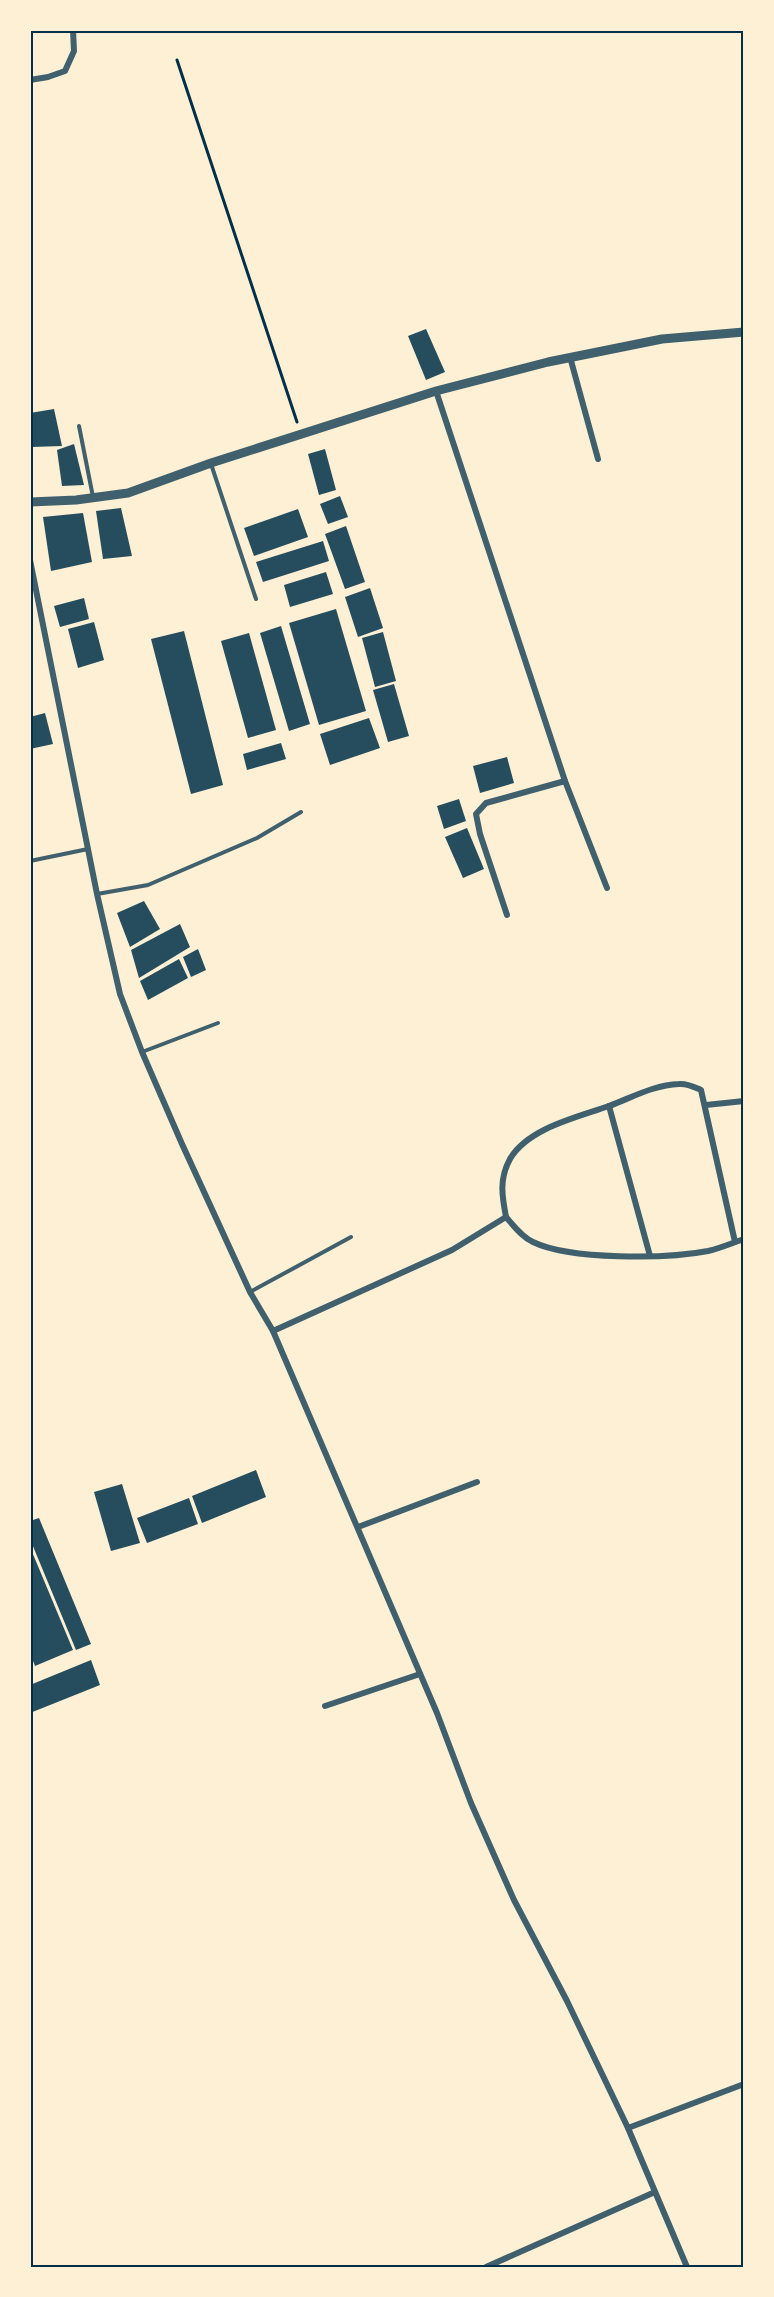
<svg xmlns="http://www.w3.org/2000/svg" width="774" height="2297" font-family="'Source Sans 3',sans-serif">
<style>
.building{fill:#264d5e}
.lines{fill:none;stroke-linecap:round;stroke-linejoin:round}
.path{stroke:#003049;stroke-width:3}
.service{stroke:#3f606c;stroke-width:4}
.minor{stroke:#3f606c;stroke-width:6}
.tertiary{stroke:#3f606c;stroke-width:9}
.neatline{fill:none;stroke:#003049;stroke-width:2}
</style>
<rect width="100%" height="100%" fill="#fdf0d5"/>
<g class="building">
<polygon points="426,329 445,372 426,380 408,336"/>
<polygon points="54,409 62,446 32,447 30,413"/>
<polygon points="74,444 84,485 62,486 57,450"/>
<polygon points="325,449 336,490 319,495 308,454"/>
<polygon points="340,496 348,517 328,524 320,504"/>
<polygon points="121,508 132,556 103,559 96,511"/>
<polygon points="298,509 308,537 254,556 244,528"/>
<polygon points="83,513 92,562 51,571 43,517"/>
<polygon points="346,526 365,582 345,589 325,534"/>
<polygon points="323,541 329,561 263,582 256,562"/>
<polygon points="326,572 333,594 290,607 284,585"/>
<polygon points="370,588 383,628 358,637 345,597"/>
<polygon points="84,598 89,619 60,627 54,606"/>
<polygon points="336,609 366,711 319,725 289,623"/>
<polygon points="94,622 104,660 78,668 68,629"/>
<polygon points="281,626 310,724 289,731 260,633"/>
<polygon points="184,631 223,785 191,794 151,639"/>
<polygon points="383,632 396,681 375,687 362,638"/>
<polygon points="249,633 276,730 248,738 221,641"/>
<polygon points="394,684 409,736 388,742 373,690"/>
<polygon points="45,713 53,744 30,749 30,717"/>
<polygon points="369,718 380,748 330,765 320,734"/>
<polygon points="281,743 286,759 247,770 243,754"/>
<polygon points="507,757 514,783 480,793 473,766"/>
<polygon points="459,799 466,821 444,829 437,806"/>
<polygon points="467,828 484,869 463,878 445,837"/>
<polygon points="144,901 160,929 130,947 117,913"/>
<polygon points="180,924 190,947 139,978 131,950"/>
<polygon points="198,949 206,970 191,977 183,957"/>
<polygon points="179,959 188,978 148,1000 140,981"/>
<polygon points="256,1470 266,1497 202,1523 192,1496"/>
<polygon points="122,1484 140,1543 111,1551 94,1492"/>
<polygon points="189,1498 198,1524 147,1543 137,1518"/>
<polygon points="39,1518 91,1644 76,1650 30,1539 30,1521"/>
<polygon points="30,1547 73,1650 35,1666 30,1653"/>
<polygon points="91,1660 100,1685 30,1713 30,1685"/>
</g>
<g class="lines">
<polyline class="path" points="177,60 297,422"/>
<g class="service">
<polyline points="79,426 93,497"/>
<polyline points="211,464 256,599"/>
<polyline points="30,861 88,849"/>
<polyline points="97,894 148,885 257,838 301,812"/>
<polyline points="142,1052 218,1023"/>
<polyline points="250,1292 351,1237"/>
</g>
<g class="minor">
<polyline points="30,80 48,77 65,71 74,51 73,30"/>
<polyline points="570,357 598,459"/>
<polyline points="436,391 565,781 607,888"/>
<polyline points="30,560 97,894 120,994 142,1052 182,1144 250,1292 273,1331 437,1713 471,1803 514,1900 567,2001 628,2128 687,2267"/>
<polyline points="507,915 480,834 476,814 486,803 565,781"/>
<polyline points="706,1105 744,1101"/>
<polyline points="609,1106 650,1256"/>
<path d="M506,1217C502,1196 499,1179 510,1159C528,1128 578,1117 609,1106C633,1097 654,1085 679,1084C687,1083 694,1087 701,1090L735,1242"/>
<path d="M273,1331L452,1250L506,1217C514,1226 522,1237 533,1242C570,1260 667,1259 708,1251C721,1248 732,1243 744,1239"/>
<polyline points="358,1527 477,1482"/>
<polyline points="325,1706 420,1674"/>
<polyline points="628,2128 744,2084"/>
<polyline points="486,2267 655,2192"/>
</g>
<polyline class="tertiary" points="30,502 76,500 128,493 211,463 436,391 548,362 662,339 744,332"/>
</g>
<rect width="774" height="2297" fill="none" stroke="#fdf0d5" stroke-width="63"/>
<rect x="32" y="32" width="710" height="2234" class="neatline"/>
</svg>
